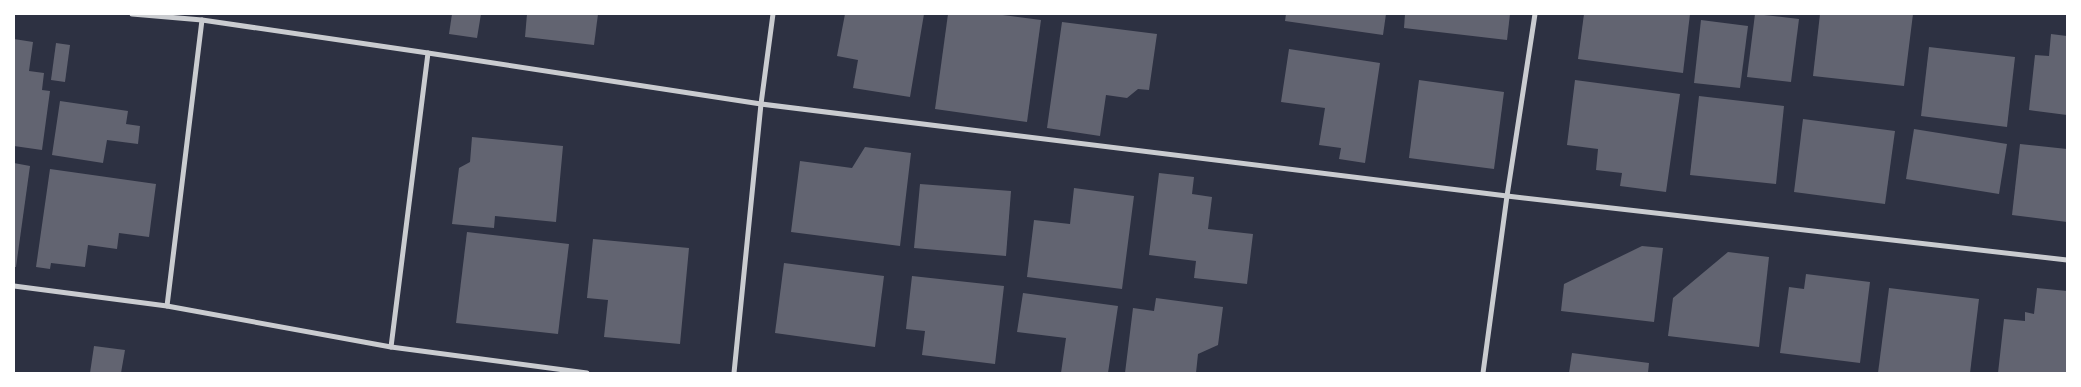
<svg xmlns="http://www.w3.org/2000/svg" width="2081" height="387" font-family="Poppins,sans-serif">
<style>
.building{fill:#626471}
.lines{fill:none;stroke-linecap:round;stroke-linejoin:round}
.minor{stroke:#caccd0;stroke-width:5}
</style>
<rect width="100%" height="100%" fill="#2d3142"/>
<g class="building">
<polygon points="452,14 481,14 477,38 449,34"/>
<polygon points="527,14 598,14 594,45 525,37"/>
<polygon points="845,14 924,14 910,97 853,88 858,60 837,56"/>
<polygon points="948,14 995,14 1041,20 1027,122 935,109"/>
<polygon points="1286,14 1386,14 1383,35 1285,21"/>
<polygon points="1405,14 1510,14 1507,40 1404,28"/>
<polygon points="1584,14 1690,14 1683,73 1578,59"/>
<polygon points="1755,14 1799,19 1791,82 1747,77"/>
<polygon points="1820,14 1913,14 1904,86 1813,76"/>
<polygon points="1701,20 1748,26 1740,88 1694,83"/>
<polygon points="1062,22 1157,34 1149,90 1138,89 1127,98 1106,95 1100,136 1047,128"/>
<polygon points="2051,34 2067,36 2067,115 2029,110 2035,55 2049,56"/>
<polygon points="14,39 33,42 29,71 44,73 42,90 50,91 42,150 14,146"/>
<polygon points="56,43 70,45 65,82 51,80"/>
<polygon points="1929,47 2015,57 2007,127 1921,116"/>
<polygon points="1289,49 1380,63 1365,163 1339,159 1341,148 1319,145 1325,108 1281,102"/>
<polygon points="1419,80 1504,92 1494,169 1409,158"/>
<polygon points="1575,80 1680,94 1666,192 1620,186 1622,173 1596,170 1598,149 1567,145"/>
<polygon points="1699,96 1784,106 1776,184 1690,175"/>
<polygon points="60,101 128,111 126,124 140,126 138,144 107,140 103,163 52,155"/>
<polygon points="1803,119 1895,131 1885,204 1794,192"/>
<polygon points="1914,129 2007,144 1999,194 1906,179"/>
<polygon points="472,137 563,146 556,222 495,216 494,228 452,224 459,168 470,162"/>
<polygon points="2020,144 2067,149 2067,222 2012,215"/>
<polygon points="865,147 911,153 900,246 791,232 800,161 852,168"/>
<polygon points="14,163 30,166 16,267 14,267"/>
<polygon points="50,169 156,184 149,237 119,233 117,249 88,245 85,267 51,263 50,269 36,267"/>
<polygon points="1159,173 1194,177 1192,194 1212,197 1208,229 1253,234 1247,284 1194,278 1196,261 1149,255"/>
<polygon points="920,184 1011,191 1006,256 914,248"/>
<polygon points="1074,188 1134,196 1122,289 1027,277 1034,220 1070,224"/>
<polygon points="467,232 569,244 558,334 456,323"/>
<polygon points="593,239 689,248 680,344 604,337 608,300 587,298"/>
<polygon points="1642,246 1663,248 1654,322 1561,311 1564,284"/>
<polygon points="1728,252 1769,257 1759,347 1668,336 1673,298"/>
<polygon points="784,263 884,276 875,347 775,333"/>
<polygon points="1806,274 1870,282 1860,363 1780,353 1789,287 1804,289"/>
<polygon points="912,276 1004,286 995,364 922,355 925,331 906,329"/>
<polygon points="1889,288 1979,299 1970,373 1878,373"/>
<polygon points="2037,288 2067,291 2067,373 1998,373 2004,319 2025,321 2025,312 2034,314"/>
<polygon points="1023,293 1118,306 1108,373 1061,373 1066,338 1017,332"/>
<polygon points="1156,298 1223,307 1218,345 1198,354 1196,373 1125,373 1133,308 1154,311"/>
<polygon points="94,346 125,350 121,373 90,373"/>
<polygon points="1572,353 1649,363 1648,373 1569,373"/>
</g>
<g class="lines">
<g class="minor">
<polyline points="132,14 202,20 428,53 761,104 1507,196 2067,260"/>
<polyline points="14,286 167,306 391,347 587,373"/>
<polyline points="167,306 202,20"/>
<polyline points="391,347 428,53"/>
<polyline points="734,373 761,104 773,14"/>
<polyline points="1483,373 1507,196 1535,14"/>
</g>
</g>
<rect width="2081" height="387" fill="none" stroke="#ffffff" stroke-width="30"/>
</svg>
